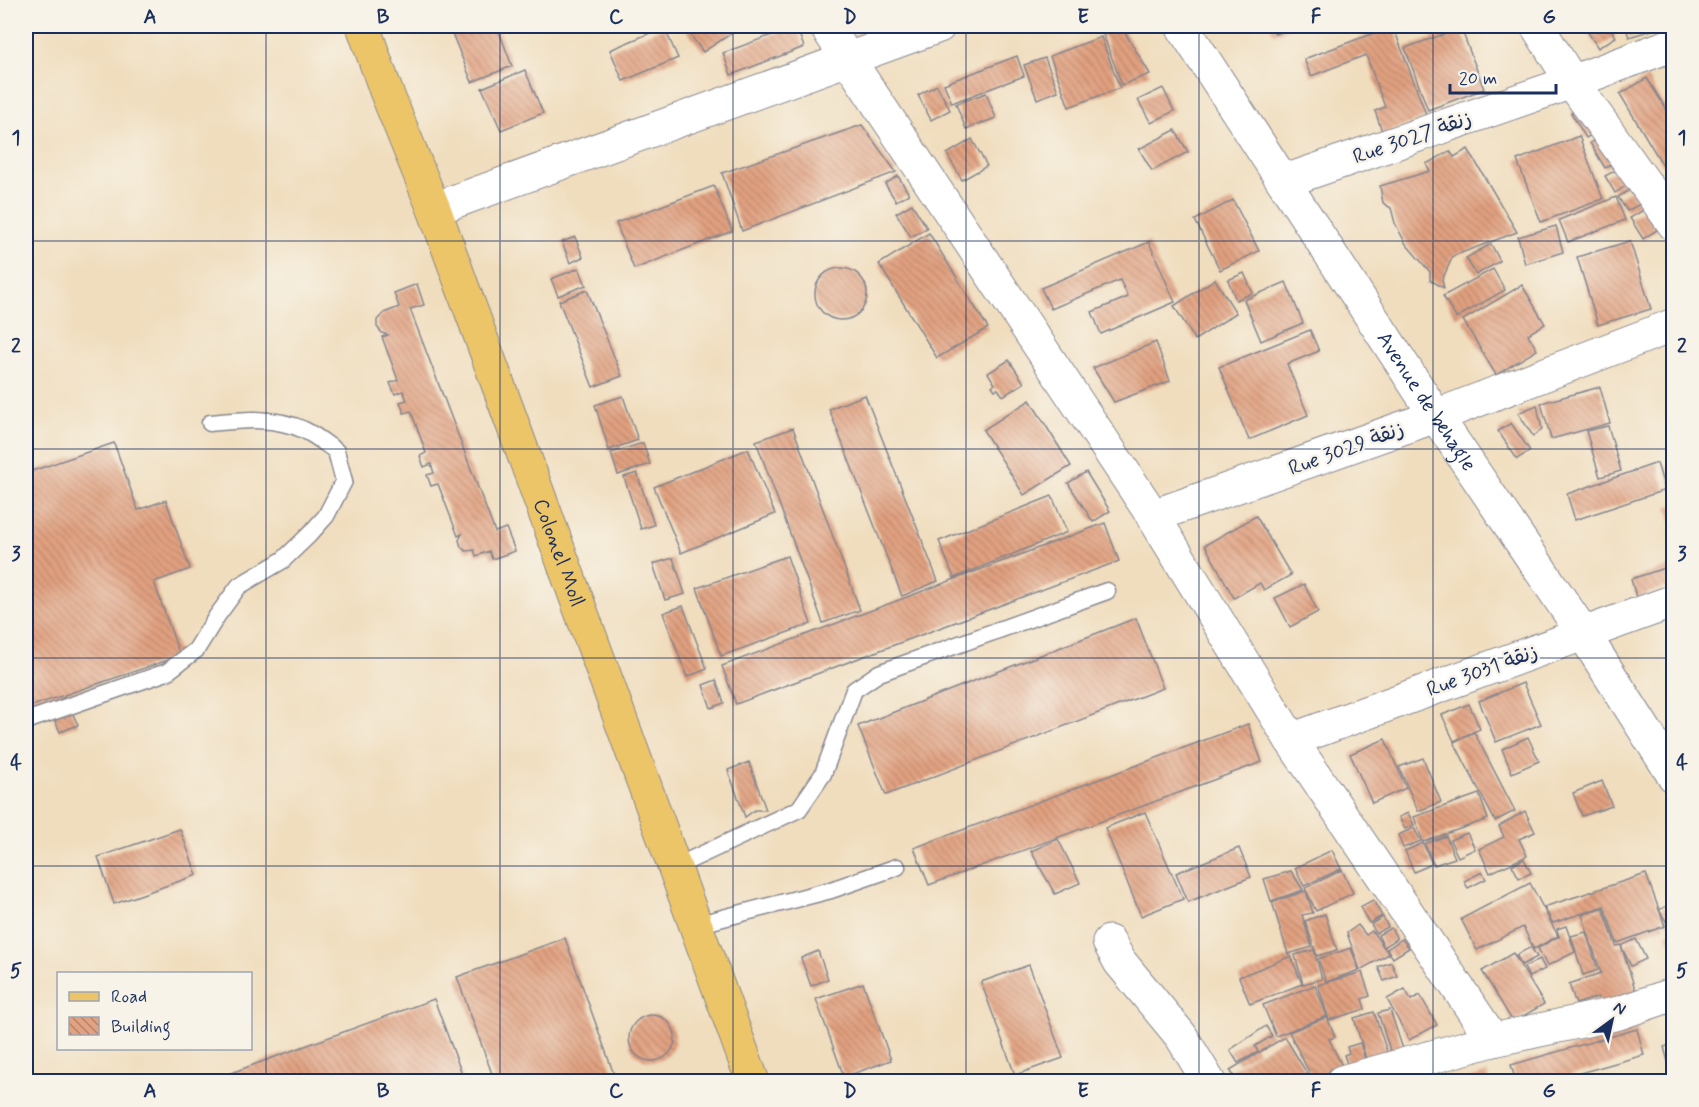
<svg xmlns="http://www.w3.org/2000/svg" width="1699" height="1107" font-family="Mynerve,'Playpen Sans Arabic',sans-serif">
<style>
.building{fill:url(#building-back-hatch)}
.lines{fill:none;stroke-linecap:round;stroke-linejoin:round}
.lane-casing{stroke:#86868e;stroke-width:19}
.street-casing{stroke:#86868e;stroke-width:35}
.primary-casing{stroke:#86868e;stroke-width:35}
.lane{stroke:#fff;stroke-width:16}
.street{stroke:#fff;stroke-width:33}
.primary{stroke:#edc569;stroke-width:33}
.grid{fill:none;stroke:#1b2f5e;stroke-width:1.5;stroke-opacity:0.55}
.labels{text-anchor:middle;stroke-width:5;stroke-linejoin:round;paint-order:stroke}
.street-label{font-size:21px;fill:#1b2f5e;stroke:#f7f3e8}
.neatline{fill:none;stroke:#1b2f5e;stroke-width:2}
.grid-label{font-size:20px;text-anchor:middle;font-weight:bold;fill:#1b2f5e}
</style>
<defs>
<pattern id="building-back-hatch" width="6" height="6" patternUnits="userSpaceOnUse" patternTransform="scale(1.5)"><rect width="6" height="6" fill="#e2a180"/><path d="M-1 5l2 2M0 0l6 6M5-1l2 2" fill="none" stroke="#b6846c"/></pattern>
</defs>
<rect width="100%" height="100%" fill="#f7f3e8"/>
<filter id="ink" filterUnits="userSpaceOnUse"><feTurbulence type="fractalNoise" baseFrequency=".0167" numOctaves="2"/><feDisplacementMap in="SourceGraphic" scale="12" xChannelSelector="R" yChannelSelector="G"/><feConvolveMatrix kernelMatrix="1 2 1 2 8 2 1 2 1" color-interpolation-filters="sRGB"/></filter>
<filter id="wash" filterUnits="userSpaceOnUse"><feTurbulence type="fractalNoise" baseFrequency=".008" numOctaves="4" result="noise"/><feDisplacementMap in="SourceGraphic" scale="24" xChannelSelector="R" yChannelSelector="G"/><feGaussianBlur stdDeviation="1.35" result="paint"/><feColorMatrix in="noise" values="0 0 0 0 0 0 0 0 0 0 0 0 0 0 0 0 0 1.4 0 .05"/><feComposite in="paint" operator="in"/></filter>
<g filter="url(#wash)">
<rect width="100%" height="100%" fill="#f0ddbd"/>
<g id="blocks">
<g class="building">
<polygon points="449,26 497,26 512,66 472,82"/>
<polygon points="684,26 743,26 703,52"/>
<polygon points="796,26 804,47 731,75 723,53"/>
<polygon points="1108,26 1121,26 1150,74 1122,85 1101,29"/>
<polygon points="1269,26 1295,26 1275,34"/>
<polygon points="1393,26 1427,117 1383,134 1375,111 1385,107 1366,55 1311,76 1304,59"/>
<polygon points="1584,26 1609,26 1616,37 1598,48"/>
<polygon points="1625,26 1651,26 1652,30 1629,37"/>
<polygon points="664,27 678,58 623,81 610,50"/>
<polygon points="1461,28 1484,89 1428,110 1405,48"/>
<polygon points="1101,37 1120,88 1069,107 1050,56"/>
<polygon points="1017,56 1024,76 952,103 944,84"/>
<polygon points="1045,58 1058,91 1037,99 1024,65"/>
<polygon points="525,70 543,113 501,130 482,88"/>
<polygon points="1647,78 1674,122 1674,184 1620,94"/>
<polygon points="937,85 950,110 931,120 918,95"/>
<polygon points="1163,88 1174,111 1151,123 1138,100"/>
<polygon points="986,93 996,118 966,129 956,104"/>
<polygon points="1584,105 1600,130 1586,138 1571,113"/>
<polygon points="862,125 896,172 742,231 722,173"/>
<polygon points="1175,130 1188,152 1152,171 1139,149"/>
<polygon points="1579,136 1603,199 1541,222 1517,160"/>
<polygon points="1601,136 1616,162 1605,168 1590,143"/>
<polygon points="972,139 987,166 962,180 947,154"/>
<polygon points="1468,149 1517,232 1453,256 1442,280 1444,288 1430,280 1430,272 1406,244 1395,223 1391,208 1383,203 1380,186 1430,171 1426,164 1450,151 1454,157"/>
<polygon points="1618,169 1627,185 1615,193 1605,176"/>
<polygon points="898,176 909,194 896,201 885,184"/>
<polygon points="714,186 732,231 634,269 616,223"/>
<polygon points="1631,189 1640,204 1627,211 1618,197"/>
<polygon points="1616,197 1625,220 1568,242 1559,220"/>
<polygon points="1233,200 1259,251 1220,270 1195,220"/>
<polygon points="912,204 927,228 911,237 896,213"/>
<polygon points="1645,209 1657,230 1643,239 1630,218"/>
<polygon points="1556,226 1563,252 1525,264 1518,237"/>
<polygon points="929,233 988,328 937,358 879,264"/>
<polygon points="575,237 583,257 570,263 562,242"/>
<polygon points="1630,241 1651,309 1598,325 1577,257"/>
<polygon points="1149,242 1175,302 1101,334 1092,312 1128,297 1120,280 1051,309 1041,288"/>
<polygon points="1491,244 1500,261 1476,275 1466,258"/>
<circle cx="841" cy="294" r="26"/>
<polygon points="579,268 586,285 558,296 551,279"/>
<polygon points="1493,269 1505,290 1456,318 1443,296"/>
<polygon points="1244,273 1253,293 1236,300 1228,280"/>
<polygon points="1215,279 1236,313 1195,340 1174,306"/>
<polygon points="1286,282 1303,323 1261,341 1244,300"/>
<polygon points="417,284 424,305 410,309 495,532 506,528 515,551 492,559 489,551 476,556 474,550 466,551 461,547 459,540 462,534 458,536 438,484 431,486 427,475 434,473 431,464 424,467 420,456 426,453 411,411 404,413 400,402 407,400 403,391 395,394 390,383 398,380 382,337 388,335 382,333 377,327 377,320 384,313 399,307 394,293"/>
<polygon points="1522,285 1545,324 1528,334 1537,350 1496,375 1463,320"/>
<polygon points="587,290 622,376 593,387 559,301"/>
<polygon points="1310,330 1319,351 1287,364 1308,415 1249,440 1219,367"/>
<polygon points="1156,342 1170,381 1114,402 1093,368"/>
<polygon points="1009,360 1024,383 1003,396 998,389 995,390 992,386 995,384 988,373"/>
<polygon points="1600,387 1610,423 1551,439 1541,403"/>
<polygon points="865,395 938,581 902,596 829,409"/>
<polygon points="623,396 638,440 609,450 595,405"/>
<polygon points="1030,400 1071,466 1024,495 983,430"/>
<polygon points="1537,405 1542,430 1533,436 1518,413"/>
<polygon points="1511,423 1530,451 1517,459 1498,431"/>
<polygon points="1608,426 1621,471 1600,477 1586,431"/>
<polygon points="793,428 860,610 823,623 756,441"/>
<polygon points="114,443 138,510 166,500 190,569 154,582 180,656 26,708 26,473"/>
<polygon points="643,443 650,464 618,475 611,453"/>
<polygon points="748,449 775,514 681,553 654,487"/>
<polygon points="1657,463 1665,490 1575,520 1567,494"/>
<polygon points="1674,463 1674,483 1670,484 1664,466"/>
<polygon points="1086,472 1110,511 1093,522 1068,483"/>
<polygon points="637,473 654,525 641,529 624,477"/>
<polygon points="1052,496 1067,532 954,578 939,541"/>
<polygon points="1674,504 1674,526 1673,526 1667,507"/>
<polygon points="1256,516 1291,575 1264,590 1260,583 1234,598 1205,545"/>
<polygon points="1105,523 1119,561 736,704 722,666"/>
<polygon points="787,556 811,624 721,656 697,588"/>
<polygon points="673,558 685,594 665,600 653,564"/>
<polygon points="1674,565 1674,585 1636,597 1631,579"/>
<polygon points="1304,584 1318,612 1290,627 1275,598"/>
<polygon points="683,606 707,669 687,677 663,613"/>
<polygon points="1136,618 1163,688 886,795 858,726"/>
<polygon points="716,680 724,703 711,708 703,685"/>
<polygon points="1523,683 1541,724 1496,742 1479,701"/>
<polygon points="65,697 78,725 60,732 48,705"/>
<polygon points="1469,704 1480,729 1454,741 1442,715"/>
<polygon points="1248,724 1262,762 929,885 914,848"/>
<polygon points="1474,732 1515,811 1495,821 1454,742"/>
<polygon points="1528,737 1539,761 1512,773 1502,749"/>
<polygon points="1385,739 1406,788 1372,803 1350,754"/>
<polygon points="1423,758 1441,802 1418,811 1399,767"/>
<polygon points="749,762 766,810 755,810 745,817 728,770"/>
<polygon points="1602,781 1612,806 1582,816 1573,793"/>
<polygon points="1479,794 1488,819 1423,842 1414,817"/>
<polygon points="1525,811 1535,832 1519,839 1527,856 1490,873 1479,849 1504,837 1499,826"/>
<polygon points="1145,812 1183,899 1141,916 1105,828"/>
<polygon points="1408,813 1414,825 1405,829 1399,817"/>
<polygon points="1414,828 1421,841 1403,848 1398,835"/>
<polygon points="180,829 197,875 114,904 98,857"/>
<polygon points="1467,833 1475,849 1458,857 1450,840"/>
<polygon points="1446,836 1455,858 1434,865 1425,844"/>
<polygon points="1058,839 1080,883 1055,894 1031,851"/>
<polygon points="1423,843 1432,864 1414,872 1405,851"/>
<polygon points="1239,848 1251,877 1188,902 1176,873"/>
<polygon points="1332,850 1341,869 1304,886 1295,868"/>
<polygon points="1524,859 1531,873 1519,878 1512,865"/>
<polygon points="1342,870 1353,893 1316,911 1305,888"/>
<polygon points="1291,871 1303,890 1271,901 1264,879"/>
<polygon points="1482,872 1486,879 1468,888 1464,881"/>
<polygon points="1646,874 1665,926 1617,943 1604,906 1553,923 1544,907"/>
<polygon points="1530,883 1558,936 1534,949 1523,927 1477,950 1461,919"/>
<polygon points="1306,891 1313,913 1302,915 1312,947 1288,954 1272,902"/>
<polygon points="1373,900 1382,916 1369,923 1360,907"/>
<polygon points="1674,902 1674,927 1671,929 1659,910"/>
<polygon points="1603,908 1616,946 1621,945 1637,995 1600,1007 1598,997 1576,1004 1569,984 1601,973 1582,915"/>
<polygon points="1325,914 1337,950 1317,956 1305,921"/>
<polygon points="1383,917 1388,927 1376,933 1371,924"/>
<polygon points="1358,925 1366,935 1372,931 1389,954 1360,970 1347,933"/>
<polygon points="1566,926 1575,952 1547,966 1538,948 1559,936 1559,938 1557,929"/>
<polygon points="1391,928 1397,939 1384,947 1378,935"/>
<polygon points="1674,930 1674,947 1666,934"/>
<polygon points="1586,932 1598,970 1583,975 1571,936"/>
<polygon points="565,938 616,1080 636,1078 643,1082 495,1082 457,977"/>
<polygon points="1402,939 1409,948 1393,958 1387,949"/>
<polygon points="1636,939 1646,959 1631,966 1621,946"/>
<polygon points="1531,947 1537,957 1522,965 1516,955"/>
<polygon points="1351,948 1359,970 1326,982 1318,959"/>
<polygon points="1314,950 1322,979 1303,984 1295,955"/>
<polygon points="818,951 828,979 811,986 801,958"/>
<polygon points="1513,953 1544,1004 1513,1022 1482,971"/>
<polygon points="1291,956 1302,984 1250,1004 1239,977"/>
<polygon points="1540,959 1545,969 1529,977 1524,967"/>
<polygon points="1391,962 1397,976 1384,981 1378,967"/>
<polygon points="1029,965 1063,1058 1015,1075 981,982"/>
<polygon points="1362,972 1370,996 1362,999 1365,1009 1329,1020 1318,985"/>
<polygon points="863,983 891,1060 844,1077 816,999"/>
<polygon points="1315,985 1327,1016 1276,1036 1263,1005"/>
<polygon points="1405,989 1411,1000 1420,995 1437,1025 1409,1040 1387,999"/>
<polygon points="434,999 465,1082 221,1082 220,1077"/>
<polygon points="1390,1010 1403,1049 1391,1053 1378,1013"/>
<polygon points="1374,1012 1388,1055 1367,1062 1354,1018"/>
<circle cx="652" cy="1038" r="23"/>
<polygon points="1327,1017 1335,1037 1329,1039 1343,1068 1314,1082 1289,1032"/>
<polygon points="1266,1026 1272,1036 1255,1046 1258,1052 1238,1063 1230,1050"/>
<polygon points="1637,1029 1644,1055 1548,1082 1516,1082 1511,1065"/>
<polygon points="1285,1037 1308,1075 1297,1082 1237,1082 1230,1070"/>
<polygon points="1360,1043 1366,1062 1348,1067 1344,1055 1349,1053 1347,1047"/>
<polygon points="1674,1044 1674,1068 1670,1069 1664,1047"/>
<polygon points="1487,1073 1490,1082 1463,1082 1463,1081"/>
</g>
</g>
</g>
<g filter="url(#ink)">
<use href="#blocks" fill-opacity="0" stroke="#86868e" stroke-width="1.5"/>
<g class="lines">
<defs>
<g id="lane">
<path d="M26,721L167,672L196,650L217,616L239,586L283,560L309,535L326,516L344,481L336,451C326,444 315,435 304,430C275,416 241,420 210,423"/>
<polyline points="675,867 799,809 823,774 854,690 879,673 1107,591"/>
<polyline points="696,925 831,890 897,867"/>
</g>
<g id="street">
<polyline points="826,26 1153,516 1291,740 1493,1040"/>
<path id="s1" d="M1182,26L1436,416L1583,633L1674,776"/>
<polyline points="1537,26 1572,82 1674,224"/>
<polyline points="1285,181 1572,82 1674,44"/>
<polyline points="434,209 939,26"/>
<polyline points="1153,516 1436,416 1674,325"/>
<polyline points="1291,740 1674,601"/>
<polyline points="1109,942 1120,962 1181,1036 1209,1082"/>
<polyline points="1342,1082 1493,1040 1619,1013 1674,994"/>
</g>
<g id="primary">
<path id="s2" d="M363,26L386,91L434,209L753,1082"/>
</g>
</defs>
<use href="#lane" class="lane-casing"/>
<use href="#street" class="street-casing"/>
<use href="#primary" class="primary-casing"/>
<use href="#lane" class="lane"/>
<use href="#street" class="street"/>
<use href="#primary" class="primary"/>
</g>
</g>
<path class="grid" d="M266,26V1082M500,26V1082M733,26V1082M966,26V1082M1199,26V1082M1433,26V1082M26,241H1674M26,449H1674M26,658H1674M26,866H1674"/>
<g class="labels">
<g class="street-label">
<text transform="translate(1412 137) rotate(-19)" y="7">Rue 3027 زنقة</text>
<text dy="7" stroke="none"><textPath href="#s1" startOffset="448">Avenue de behagle</textPath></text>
<text transform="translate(1346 448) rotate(-20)" y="7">Rue 3029 زنقة</text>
<text dy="7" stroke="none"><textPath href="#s2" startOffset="562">Colonel Moll</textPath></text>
<text transform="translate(1482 670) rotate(-20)" y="7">Rue 3031 زنقة</text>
</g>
</g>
<rect width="1699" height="1107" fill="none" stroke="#f7f3e8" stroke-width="66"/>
<rect x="57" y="972" width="195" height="78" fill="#f7f3e8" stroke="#9fa5b1" stroke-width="1.5"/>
<rect x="69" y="992" width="30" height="9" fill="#edc569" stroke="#9fa5b1" stroke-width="1.5"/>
<text x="111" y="1002" font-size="18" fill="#1b2f5e">Road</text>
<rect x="69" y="1017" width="30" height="18" fill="url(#building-back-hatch)" stroke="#9fa5b1" stroke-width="1.5"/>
<text x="111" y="1032" font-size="18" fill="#1b2f5e">Building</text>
<g transform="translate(1612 1020) rotate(33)" stroke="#f7f3e8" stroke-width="4.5" paint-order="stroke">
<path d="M0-4.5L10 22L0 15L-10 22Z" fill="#1b2f5e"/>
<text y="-9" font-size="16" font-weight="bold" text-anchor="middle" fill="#1b2f5e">N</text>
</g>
<path d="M1450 84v9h106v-9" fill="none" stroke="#1b2f5e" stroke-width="3"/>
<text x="1459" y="84" font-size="18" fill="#1b2f5e" stroke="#f7f3e8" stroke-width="4.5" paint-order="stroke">20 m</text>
<rect x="33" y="33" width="1633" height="1041" class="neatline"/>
<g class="grid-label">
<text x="150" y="23">A</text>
<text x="383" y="23">B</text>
<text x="616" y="23">C</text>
<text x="850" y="23">D</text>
<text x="1083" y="23">E</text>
<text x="1316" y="23">F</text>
<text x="1549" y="23">G</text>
<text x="16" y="144">1</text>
<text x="1682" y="144">1</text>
<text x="16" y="352">2</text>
<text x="1682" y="352">2</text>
<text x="16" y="560">3</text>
<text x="1682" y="560">3</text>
<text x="16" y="769">4</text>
<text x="1682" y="769">4</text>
<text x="16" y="977">5</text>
<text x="1682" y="977">5</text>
<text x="150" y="1097">A</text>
<text x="383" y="1097">B</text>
<text x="616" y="1097">C</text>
<text x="850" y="1097">D</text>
<text x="1083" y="1097">E</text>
<text x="1316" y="1097">F</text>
<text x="1549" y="1097">G</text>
</g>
</svg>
